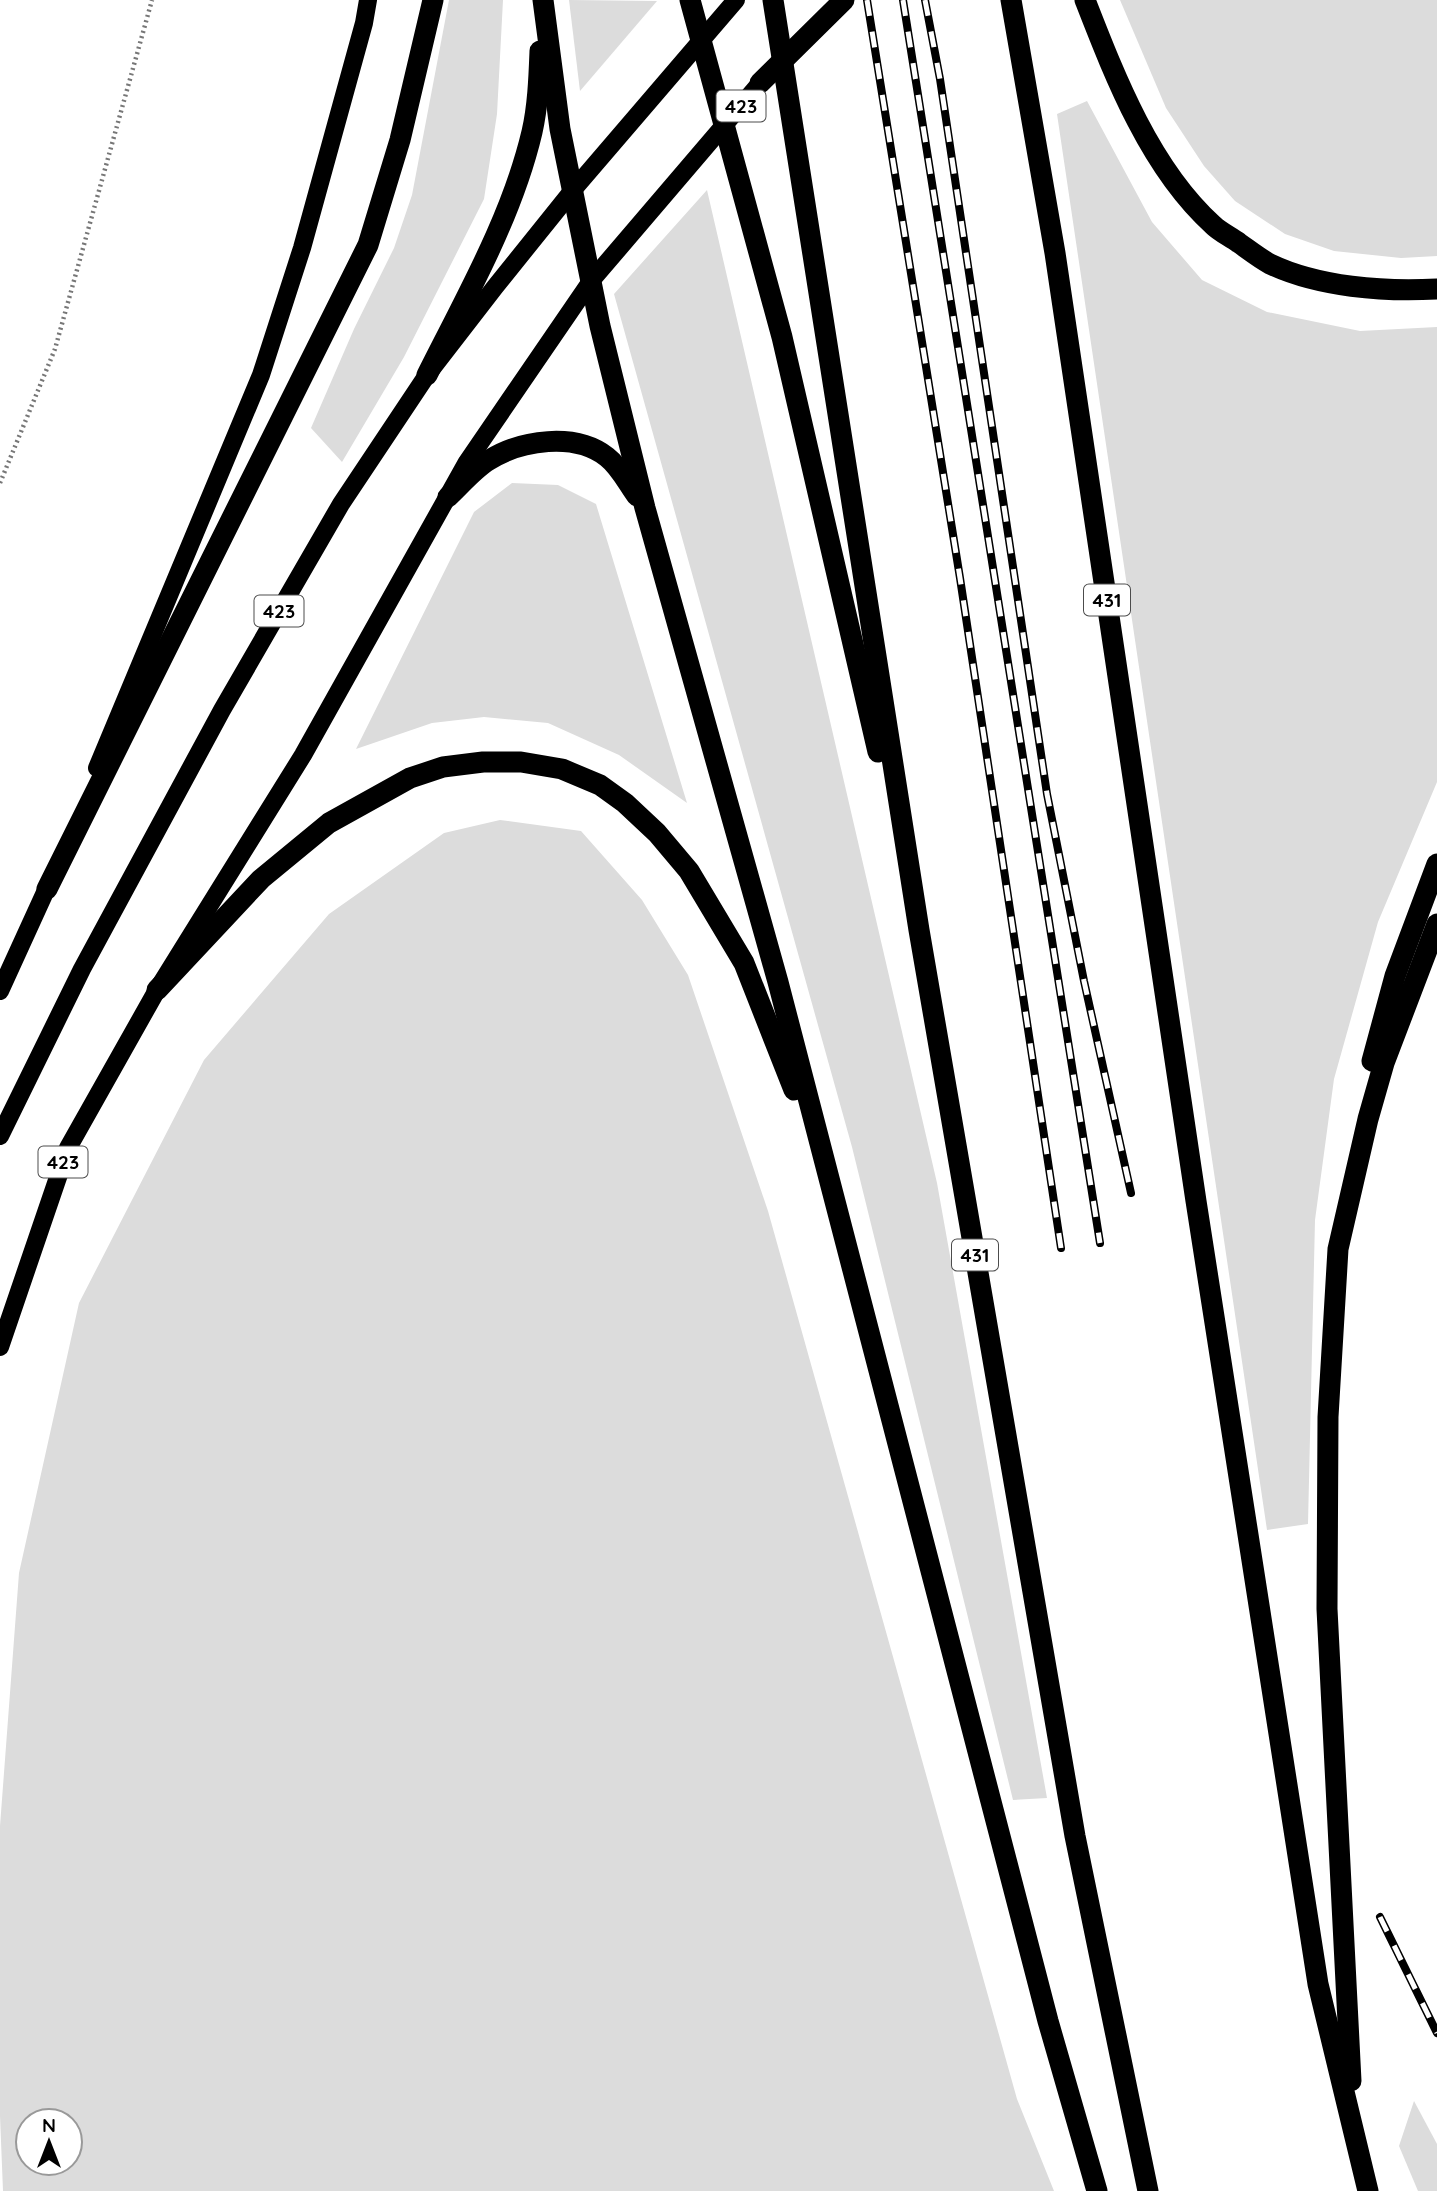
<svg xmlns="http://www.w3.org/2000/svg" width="1437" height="2191" font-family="Quicksand,sans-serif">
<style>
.green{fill:#dcdcdc;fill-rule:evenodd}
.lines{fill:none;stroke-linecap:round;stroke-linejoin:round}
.path{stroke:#777;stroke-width:4.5;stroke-dasharray:2 3.5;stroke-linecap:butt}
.primary{stroke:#000;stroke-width:18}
.motorway{stroke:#000;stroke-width:21}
.rail-casing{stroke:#000;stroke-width:8}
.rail{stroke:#fff;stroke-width:5;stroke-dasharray:16;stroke-linecap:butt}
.labels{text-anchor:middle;stroke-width:5;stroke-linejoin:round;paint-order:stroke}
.shield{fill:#fff;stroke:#4c4c4c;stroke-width:2}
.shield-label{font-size:19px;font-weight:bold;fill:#000}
</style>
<rect width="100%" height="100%" fill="#fff"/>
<g class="green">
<polygon points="449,0 503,0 497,114 484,199 404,357 342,462 311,428 354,329 394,248 412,195"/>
<polygon points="569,0 657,1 580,91"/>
<polygon points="1120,0 1437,0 1437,256 1401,258 1334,251 1285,234 1235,201 1204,166 1166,108"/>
<polygon points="1087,101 1152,222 1202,280 1267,312 1360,331 1437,327 1437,782 1378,922 1334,1079 1315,1220 1308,1524 1267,1530 1057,114"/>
<polygon points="707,190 937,1183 1047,1798 1013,1800 852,1147 614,294"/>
<polygon points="512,483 558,485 596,504 687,803 619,755 548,723 484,717 432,723 356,749 474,512"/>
<path d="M500,820L581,831L642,900L688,975L768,1211L1017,2099L1054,2191H3L0,2116V1826L19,1573L79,1303L204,1060L329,914L444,833ZM28,2121H70V2163H28Z"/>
<polygon points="1414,2101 1437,2144 1437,2191 1418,2191 1399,2146"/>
</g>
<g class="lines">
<polyline class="path" points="0,483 55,349 152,0"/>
<g class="primary">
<polyline points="97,768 261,375 302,248 364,23 368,0"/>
<polyline points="0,991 52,877"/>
<polyline points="0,1136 82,969 222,710 341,504 427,375 495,287 573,190 736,0"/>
<polyline points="0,1347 68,1148 157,990 303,755 467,462 591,281 767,75"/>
</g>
<g class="motorway">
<polyline points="543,0 560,129 600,326 645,508 778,982 1048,2021 1097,2191"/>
<polyline points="690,0 782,337 878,752"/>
<polyline points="773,0 919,930 1075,1836 1148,2191"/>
<polyline points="1011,0 1055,253 1196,1201 1318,1984 1368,2191"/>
<path d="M1085,0C1115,77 1150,168 1213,225C1220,232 1231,237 1239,243C1249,250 1259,258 1270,264C1318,287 1384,292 1437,289"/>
<polyline points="760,83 844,0"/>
<path d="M427,375C466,297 512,217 532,132C538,106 539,77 540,51"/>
<path d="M448,497C461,485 474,469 489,460C521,440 575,432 607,457C620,467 628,484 637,496"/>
<polyline points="47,889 368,245 400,140 433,0"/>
<polyline points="157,990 261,879 329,823 410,778 443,767 483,762 521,762 562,769 600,785 625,803 657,833 689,871 744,963 794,1090"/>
<polyline points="1372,1061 1395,976 1437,864"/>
<polyline points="1351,2081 1327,1609 1328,1417 1338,1249 1368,1119 1384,1063 1437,924"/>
</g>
<defs>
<g id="rail">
<polyline points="867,0 960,578 1061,1248"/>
<polyline points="903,0 1100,1243"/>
<polyline points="925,0 940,79 1047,794 1084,981 1131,1193"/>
<polyline points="1380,1917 1437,2033"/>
</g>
</defs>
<use href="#rail" class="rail-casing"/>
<use href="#rail" class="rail"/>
</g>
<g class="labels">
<g class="shield">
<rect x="716.5" y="90.5" width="49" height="31" rx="5"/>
<rect x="1084" y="584.5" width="46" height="31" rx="5"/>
<rect x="254.5" y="595.5" width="49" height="31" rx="5"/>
<rect x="38.5" y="1146.5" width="49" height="31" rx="5"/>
<rect x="952" y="1239.5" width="46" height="31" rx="5"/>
</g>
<g class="shield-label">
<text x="741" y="113">423</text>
<text x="1107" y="607">431</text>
<text x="279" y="618">423</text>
<text x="63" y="1169">423</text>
<text x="975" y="1262">431</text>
</g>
</g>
<g transform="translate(49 2142)"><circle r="33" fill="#ffffff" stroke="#999999" stroke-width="2"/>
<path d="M0-5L12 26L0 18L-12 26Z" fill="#000000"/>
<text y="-10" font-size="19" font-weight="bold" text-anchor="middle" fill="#000000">N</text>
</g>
</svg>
